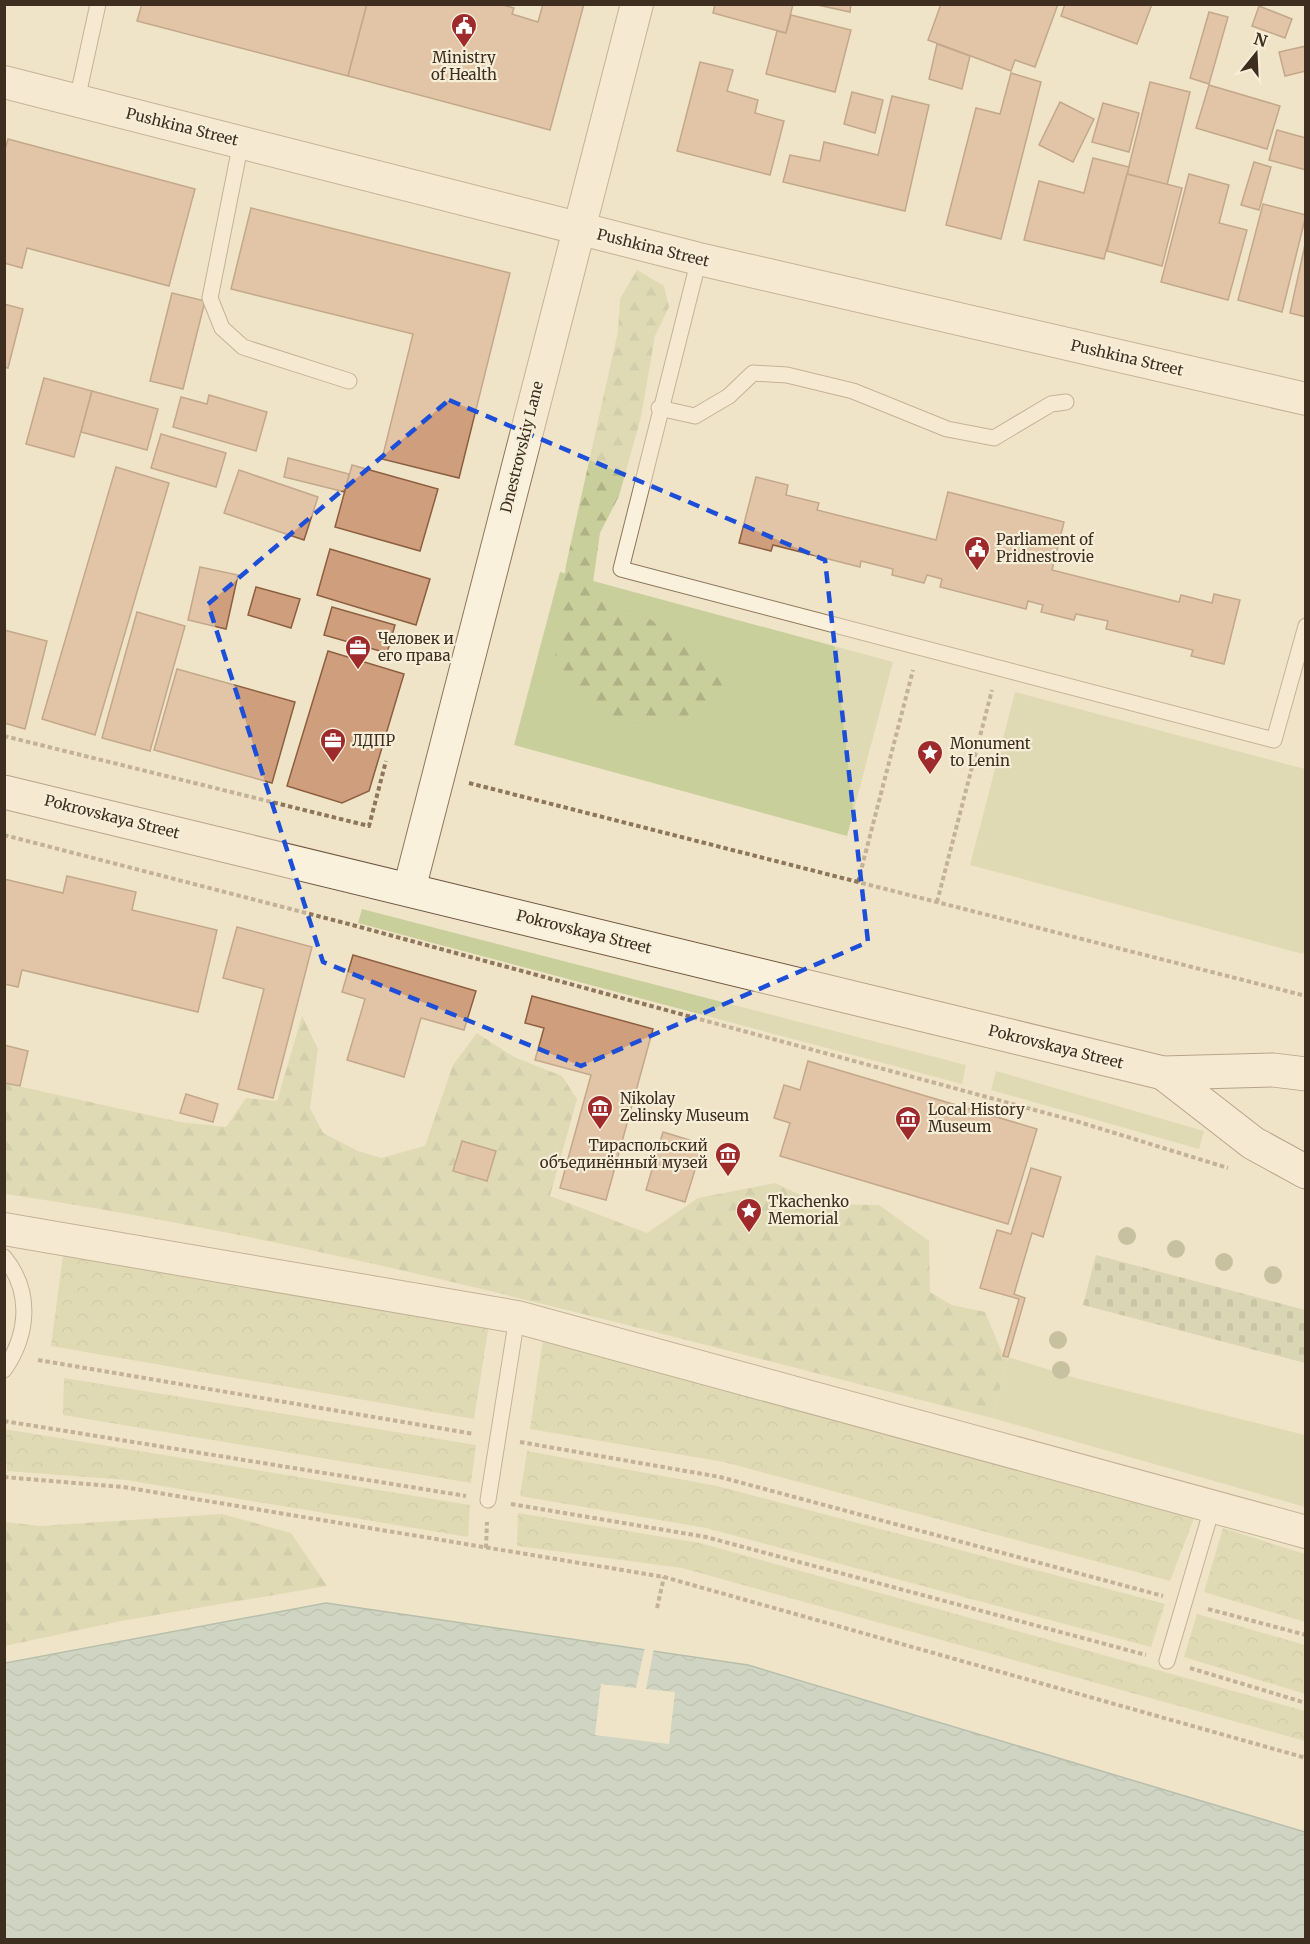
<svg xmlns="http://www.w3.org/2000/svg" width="1310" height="1944" font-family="Merriweather,serif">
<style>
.grass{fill:#c9cf9b}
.forest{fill:url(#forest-firs)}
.cemetery{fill:url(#cemetery-stones)}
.park{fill:url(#park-crowns)}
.water{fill:url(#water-waves);stroke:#6f938a;stroke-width:1.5}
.pier{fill:#f0e4c8}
.building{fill:#cf9f7d;stroke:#8d5f41;stroke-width:1.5}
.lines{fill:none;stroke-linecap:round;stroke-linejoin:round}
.service-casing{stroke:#8d765c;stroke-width:17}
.minor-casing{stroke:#8d765c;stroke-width:34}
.secondary-casing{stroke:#6f573f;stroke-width:35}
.path{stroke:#8d765c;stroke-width:4;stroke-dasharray:4.5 3;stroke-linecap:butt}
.service{stroke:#faf1dc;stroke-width:15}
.minor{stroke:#faf1dc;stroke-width:32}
.secondary{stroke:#faf1dc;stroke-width:33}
.tree{fill:#96986f}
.marked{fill:none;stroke:#1d4ed8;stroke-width:4.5;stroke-dasharray:12 8;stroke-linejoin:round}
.labels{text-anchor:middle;stroke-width:4.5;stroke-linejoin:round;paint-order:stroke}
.poi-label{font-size:15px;fill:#3d2e20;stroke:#f7eed8;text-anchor:start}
.street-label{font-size:15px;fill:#3d2e20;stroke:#f7eed8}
</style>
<defs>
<pattern id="forest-firs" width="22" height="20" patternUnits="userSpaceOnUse" patternTransform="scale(1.5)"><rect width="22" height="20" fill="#c9cf9b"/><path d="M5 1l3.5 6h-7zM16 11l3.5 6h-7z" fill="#aeb285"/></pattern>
<pattern id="cemetery-stones" width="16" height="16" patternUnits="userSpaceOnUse" patternTransform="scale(1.5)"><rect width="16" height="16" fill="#bfc49a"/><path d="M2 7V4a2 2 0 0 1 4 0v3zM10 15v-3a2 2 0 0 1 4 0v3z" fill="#9ca07d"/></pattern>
<pattern id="park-crowns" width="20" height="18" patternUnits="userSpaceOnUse" patternTransform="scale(1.5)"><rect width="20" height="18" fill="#c9cf9b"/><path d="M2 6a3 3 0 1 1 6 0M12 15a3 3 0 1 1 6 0" fill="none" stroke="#aeb285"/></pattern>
<pattern id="water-waves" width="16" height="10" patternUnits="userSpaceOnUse" patternTransform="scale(1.5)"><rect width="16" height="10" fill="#a9c4bc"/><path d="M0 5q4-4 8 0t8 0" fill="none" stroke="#8ba098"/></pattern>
</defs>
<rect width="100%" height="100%" fill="#f0e4c8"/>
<g class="grass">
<polygon points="560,572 893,662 847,836 514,745"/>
<polygon points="1015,692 1305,769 1306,945 1303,954 970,865"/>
<polygon points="362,909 966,1065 962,1084 358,923"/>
<polygon points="996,1071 1204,1131 1199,1149 991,1090"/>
<polygon points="1008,1357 1079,1379 1305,1435 1305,1507 992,1418"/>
</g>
<g class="forest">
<polygon points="637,270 664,286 669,307 655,336 641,417 619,496 600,533 591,597 644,615 740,681 723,702 673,721 623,723 577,700 553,677 566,565 618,331 620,299"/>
<path d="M302,1016L318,1049L310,1108L323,1133L358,1151L381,1158L425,1146L453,1065L477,1033L514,1057L562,1076L577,1099L550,1196L647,1233L698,1198L775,1183L819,1204L879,1205L929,1241L930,1292L952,1305L985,1312L1003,1355L1008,1357L992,1418C664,1336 339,1243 5,1194L4,1083L180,1122L226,1127L246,1098L277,1101Z"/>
<polygon points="222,1514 291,1533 327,1586 121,1621 5,1646 5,1522 40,1526"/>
</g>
<polygon class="cemetery" points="1096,1255 1305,1310 1305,1363 1083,1305"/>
<g class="park">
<polygon points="63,1255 489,1324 474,1419 51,1346"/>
<polygon points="543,1339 1196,1513 1170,1581 724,1462 530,1429"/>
<polygon points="64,1378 476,1445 471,1483 63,1415"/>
<polygon points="4,1429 470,1505 468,1537 126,1480 7,1471"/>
<polygon points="527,1451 717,1486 1165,1604 1151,1647 706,1528 520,1496"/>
<polygon points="518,1513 700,1543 1305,1711 1305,1741 682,1568 517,1546"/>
<polygon points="1223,1528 1305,1554 1305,1622 1204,1592"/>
<polygon points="1197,1614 1305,1645 1305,1694 1184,1657"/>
</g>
<polygon class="water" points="326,1603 748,1665 1305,1832 1305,1939 5,1940 5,1663"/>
<polygon class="pier" points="645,1647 654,1648 646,1689 675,1692 669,1744 595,1735 601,1684 636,1688"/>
<g class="building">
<polygon points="142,4 367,4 348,76 137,21"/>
<polygon points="367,4 499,4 514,8 512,14 538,22 543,4 584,4 550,130 348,76"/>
<polygon points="715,4 793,4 786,33 713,13"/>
<polygon points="813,4 851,4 850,12"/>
<polygon points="941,4 1058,4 1035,67 1015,60 1011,71 928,40"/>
<polygon points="1065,4 1152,4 1137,44 1061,16"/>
<polygon points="1259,6 1292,19 1285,38 1252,26"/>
<polygon points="1209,12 1228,17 1209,84 1190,78"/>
<polygon points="791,15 851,30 835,92 766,74 777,31 786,33"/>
<polygon points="937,44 970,56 962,89 929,79"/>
<polygon points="1306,46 1306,71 1285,76 1279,52"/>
<polygon points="700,62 733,70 727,91 758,100 755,113 784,121 770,175 677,151"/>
<polygon points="1011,73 1041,82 1001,239 946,225 976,108 1000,114"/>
<polygon points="1150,82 1190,92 1167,185 1127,174"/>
<polygon points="1209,85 1280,106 1267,149 1196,128"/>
<polygon points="852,92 883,100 875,133 844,124"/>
<polygon points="892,96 929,105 905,211 783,182 790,155 820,161 824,142 878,155"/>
<polygon points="1060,102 1094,119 1073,162 1039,145"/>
<polygon points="1103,103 1139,113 1129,152 1092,142"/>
<polygon points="1277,130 1306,138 1306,170 1269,160"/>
<polygon points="8,139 195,189 169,286 27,248 22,268 4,263 4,153"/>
<polygon points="1093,158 1129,167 1104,259 1024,240 1039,181 1084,193"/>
<polygon points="1254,162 1271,167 1259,210 1241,205"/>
<polygon points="1127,174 1182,188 1162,266 1107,251"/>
<polygon points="1189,174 1229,185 1219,223 1247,230 1228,300 1161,282"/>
<polygon points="1263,204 1306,215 1282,312 1238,300"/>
<polygon points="251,208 510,273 459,478 382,459 413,334 231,289"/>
<polygon points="1306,240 1306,317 1290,313"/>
<polygon points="172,293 205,301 183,389 150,381"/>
<polygon points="4,304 23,309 8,368 4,367"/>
<polygon points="44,378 92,391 74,457 26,444"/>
<polygon points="92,391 158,409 147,450 81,432"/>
<polygon points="209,395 267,412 256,451 173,427 181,397 207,404"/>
<polygon points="161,434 226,453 216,487 151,468"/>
<polygon points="288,458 349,474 345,492 284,477"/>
<polygon points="352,465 438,489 420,551 335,527"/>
<polygon points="116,467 169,483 95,735 42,719"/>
<polygon points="239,470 318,497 304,540 224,513"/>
<polygon points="756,477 788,485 786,495 819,503 817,510 936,540 948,492 1064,522 1052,570 1179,602 1181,595 1212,603 1214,594 1240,600 1224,664 1191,656 1193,650 1106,629 1108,621 1076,614 1074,620 1041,612 1043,605 1028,601 1026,609 940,587 942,579 927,575 924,583 892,575 893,569 861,561 860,567 773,545 771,551 739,543"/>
<polygon points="330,549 430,579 416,625 317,595"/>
<polygon points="200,567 238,575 226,629 188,620"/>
<polygon points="256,587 300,599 291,628 248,615"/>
<polygon points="332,607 395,625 387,653 324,635"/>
<polygon points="137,612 185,626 150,751 102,738"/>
<polygon points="4,630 47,641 25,729 4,723"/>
<polygon points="328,651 404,674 369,791 342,803 287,786"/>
<polygon points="177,669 295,702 272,783 154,750"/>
<polygon points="67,876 136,892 132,910 217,930 198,1012 22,970 18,987 4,984 4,879 63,893"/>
<polygon points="237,927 312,947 273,1098 238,1089 264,989 223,978"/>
<polygon points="353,955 476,991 464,1030 421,1018 404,1077 347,1060 365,999 342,992"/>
<polygon points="532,996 653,1029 606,1200 560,1188 591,1075 535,1060 544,1028 525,1023"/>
<polygon points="4,1045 28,1051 20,1086 4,1083"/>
<polygon points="808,1061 1037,1129 1008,1224 780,1156 790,1123 774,1118 784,1085 800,1090"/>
<polygon points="186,1094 218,1104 213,1122 180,1113"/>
<polygon points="663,1132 703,1144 685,1202 646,1190"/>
<polygon points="462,1141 496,1151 487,1181 453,1171"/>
<polygon points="1031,1168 1061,1177 1043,1237 1032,1233 1014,1294 1025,1298 1008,1357 1003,1356 1019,1299 980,1288 997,1230 1011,1234"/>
</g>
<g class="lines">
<defs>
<g id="service">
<polyline points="77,100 98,4"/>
<polyline points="241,142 210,298 222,328 243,347 349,381"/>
<polyline points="699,259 621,569 1274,740 1306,626"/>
<polyline points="659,408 695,416 729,396 753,373 787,375 853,391 947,429 994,438 1051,404 1066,402"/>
<path d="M4,1257C32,1291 29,1334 4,1370"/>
<polyline points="488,1500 517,1317"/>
<polyline points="1167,1661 1213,1505"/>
</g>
<g id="minor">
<polyline points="4,82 699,259 1306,399"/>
<polyline points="409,890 637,4"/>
<polyline points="4,1229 517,1317 1306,1532"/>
</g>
<g id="secondary">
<polyline points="4,792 1163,1073 1273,1070 1306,1074"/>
<polyline points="1163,1073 1253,1143 1306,1172"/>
</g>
</defs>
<use href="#service" class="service-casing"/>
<use href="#minor" class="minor-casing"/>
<use href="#secondary" class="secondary-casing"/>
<g class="path">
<polyline points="4,736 369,826 386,761"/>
<polyline points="469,783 1306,996"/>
<polyline points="4,835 345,923 1079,1122 1228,1168"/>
<polyline points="858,882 913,670"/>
<polyline points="937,902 992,690"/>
<polyline points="38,1360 474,1434"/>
<polyline points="4,1421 466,1496"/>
<polyline points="520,1442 720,1477 1163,1596"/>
<polyline points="4,1477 123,1487 664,1577 1306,1758"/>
<polyline points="511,1504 706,1537 1146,1655"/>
<polyline points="486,1548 487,1522"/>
<polyline points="657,1608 664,1577"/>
<polyline points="1208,1609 1306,1635"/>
<polyline points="1190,1668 1306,1703"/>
</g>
<use href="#service" class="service"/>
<use href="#minor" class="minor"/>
<use href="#secondary" class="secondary"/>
</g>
<g class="tree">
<circle cx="1127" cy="1236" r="9"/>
<circle cx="1176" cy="1249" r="9"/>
<circle cx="1224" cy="1262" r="9"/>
<circle cx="1273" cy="1275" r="9"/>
<circle cx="1058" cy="1340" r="9"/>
<circle cx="1061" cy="1370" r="9"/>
</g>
<path d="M0 0H1310V1944H0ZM449,400L825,560L868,942L581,1066L323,962L208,604Z" fill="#f0e4c8" fill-opacity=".55" fill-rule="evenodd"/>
<path class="marked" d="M449,400L825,560L868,942L581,1066L323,962L208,604Z"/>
<defs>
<symbol id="civic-pin" viewBox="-11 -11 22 30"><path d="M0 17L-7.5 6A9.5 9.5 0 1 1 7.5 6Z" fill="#9e2a2b" stroke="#f7eed8"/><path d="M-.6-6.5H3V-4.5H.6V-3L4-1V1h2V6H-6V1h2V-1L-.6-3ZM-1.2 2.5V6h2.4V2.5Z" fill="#fff"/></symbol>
<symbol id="office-pin" viewBox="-11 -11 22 30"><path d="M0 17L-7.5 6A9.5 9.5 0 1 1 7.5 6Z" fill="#9e2a2b" stroke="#f7eed8"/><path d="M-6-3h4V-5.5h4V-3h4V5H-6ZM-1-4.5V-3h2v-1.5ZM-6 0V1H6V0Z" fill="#fff"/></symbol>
<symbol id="sight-pin" viewBox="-11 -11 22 30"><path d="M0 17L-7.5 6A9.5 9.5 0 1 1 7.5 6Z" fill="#9e2a2b" stroke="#f7eed8"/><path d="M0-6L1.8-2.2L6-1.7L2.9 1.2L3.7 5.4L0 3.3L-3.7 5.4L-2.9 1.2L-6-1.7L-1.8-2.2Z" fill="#fff"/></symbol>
<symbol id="museum-pin" viewBox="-11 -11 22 30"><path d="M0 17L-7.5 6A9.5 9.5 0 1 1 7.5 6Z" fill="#9e2a2b" stroke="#f7eed8"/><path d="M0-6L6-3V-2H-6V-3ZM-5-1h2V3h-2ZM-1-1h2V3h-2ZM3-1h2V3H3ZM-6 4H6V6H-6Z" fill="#fff"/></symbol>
</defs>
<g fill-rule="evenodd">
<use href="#civic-pin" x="449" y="11" width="30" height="40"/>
<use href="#civic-pin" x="962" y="534" width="30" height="40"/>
<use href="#office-pin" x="343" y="633" width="30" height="40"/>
<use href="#office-pin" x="318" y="726" width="30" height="40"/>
<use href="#sight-pin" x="915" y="738" width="30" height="40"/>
<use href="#museum-pin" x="585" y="1093" width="30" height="40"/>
<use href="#museum-pin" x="893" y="1104" width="30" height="40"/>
<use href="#museum-pin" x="713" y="1140" width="30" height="40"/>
<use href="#sight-pin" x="734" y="1196" width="30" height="40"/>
</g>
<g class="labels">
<g class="poi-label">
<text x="464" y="63" text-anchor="middle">Ministry<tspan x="464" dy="17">of Health</tspan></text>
<text x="996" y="545">Parliament of<tspan x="996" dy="17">Pridnestrovie</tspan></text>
<text x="378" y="644">Человек и<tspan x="378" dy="17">его права</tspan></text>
<text x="352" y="746">ЛДПР</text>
<text x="950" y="749">Monument<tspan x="950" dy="17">to Lenin</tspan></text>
<text x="620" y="1104">Nikolay<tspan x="620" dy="17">Zelinsky Museum</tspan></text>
<text x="928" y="1115">Local History<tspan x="928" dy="17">Museum</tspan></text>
<text x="708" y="1151" text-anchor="end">Тираспольский<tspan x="708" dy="17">объединённый музей</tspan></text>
<text x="768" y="1207">Tkachenko<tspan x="768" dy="17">Memorial</tspan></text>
</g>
<g class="street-label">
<text transform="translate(182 127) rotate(14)" y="5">Pushkina Street</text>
<text transform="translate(653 248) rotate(14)" y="5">Pushkina Street</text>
<text transform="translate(1127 358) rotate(13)" y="5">Pushkina Street</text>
<text transform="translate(522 447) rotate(-76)" y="5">Dnestrovskiy Lane</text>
<text transform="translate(112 817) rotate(14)" y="5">Pokrovskaya Street</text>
<text transform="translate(584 932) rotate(14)" y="5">Pokrovskaya Street</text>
<text transform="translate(1056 1047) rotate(14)" y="5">Pokrovskaya Street</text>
</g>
</g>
<rect width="1310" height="1944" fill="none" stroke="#3d2e20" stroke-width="12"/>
<g transform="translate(1256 54) rotate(18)" stroke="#f7eed8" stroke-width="4.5" paint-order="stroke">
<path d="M0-4.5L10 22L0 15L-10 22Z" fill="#3d2e20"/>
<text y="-9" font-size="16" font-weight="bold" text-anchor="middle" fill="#3d2e20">N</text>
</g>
</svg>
